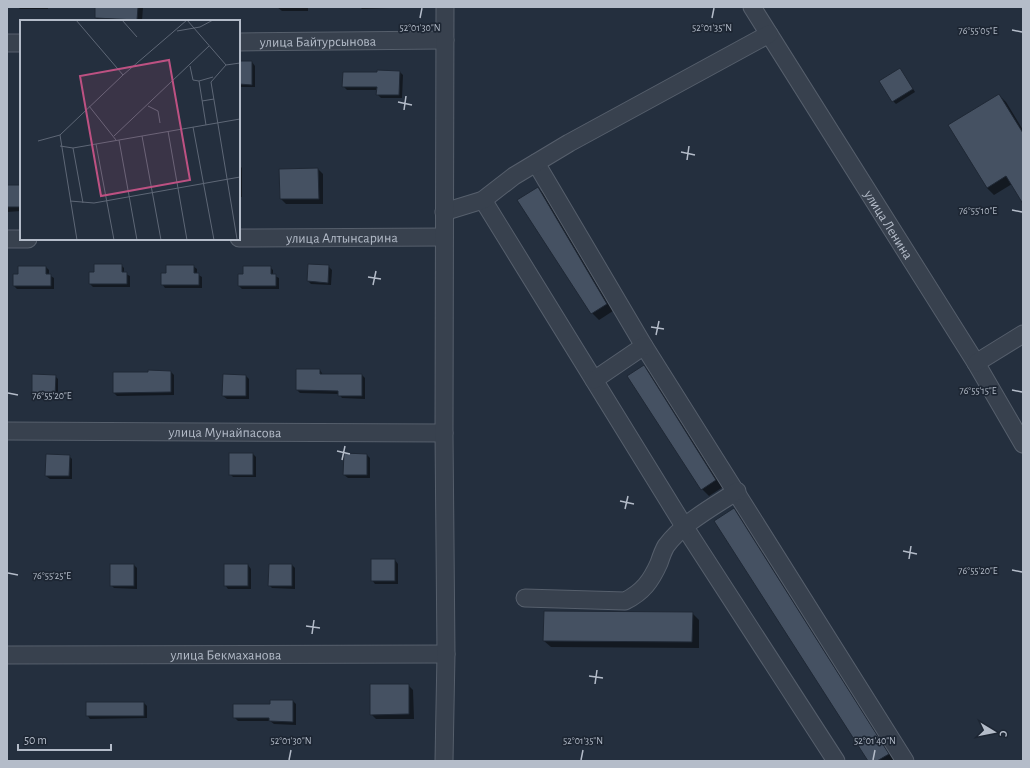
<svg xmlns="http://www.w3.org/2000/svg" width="1030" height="768" font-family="'Alegreya Sans',sans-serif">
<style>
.shadow{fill:#0007}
.building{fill:#455162;stroke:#1f2835}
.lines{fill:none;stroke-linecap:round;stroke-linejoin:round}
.minor-casing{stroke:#565f6c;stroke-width:19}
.minor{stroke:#38414e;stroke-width:17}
.ticks{fill:none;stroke:#b4bcc9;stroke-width:1.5}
.labels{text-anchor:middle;stroke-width:3.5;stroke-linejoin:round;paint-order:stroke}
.street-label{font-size:14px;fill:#b4bcc9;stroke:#1d2633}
.inset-road{fill:none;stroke:#5e6776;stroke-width:1}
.view{fill:#bd5182;fill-opacity:0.15;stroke:#bd5182;stroke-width:2}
.inset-edge{fill:none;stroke:#b4bcc9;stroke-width:2}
.ticks-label{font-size:10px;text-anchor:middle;fill:#b4bcc9;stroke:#1d2633;stroke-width:3.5;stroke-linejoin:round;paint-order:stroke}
</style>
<rect width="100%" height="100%" fill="#242f3e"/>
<g class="shadow">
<polygon points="18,7 48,7 48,9 20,9"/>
<polygon points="96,7 143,7 142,21 99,21 96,18"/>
<polygon points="277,7 308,7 308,11 282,11"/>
<polygon points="360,7 389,7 389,8 362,9"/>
<polygon points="239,62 252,62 255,66 255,87 239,87"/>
<polygon points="900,69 915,92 896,104 893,101"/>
<polygon points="400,72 403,75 402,98 381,98 377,94 378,90 347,90 343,86"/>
<polygon points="999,95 1006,102 1023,130 1023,202 1012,184 994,195 987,188 949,126"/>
<polygon points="239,165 242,168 242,197 239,197"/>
<polygon points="318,169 323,174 323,204 286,204 281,199"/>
<polygon points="7,186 21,186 21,211 7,212"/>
<polygon points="538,188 545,195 613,311 599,320 592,313"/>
<polygon points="121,265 124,268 124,273 130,276 130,287 93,287 90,284"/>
<polygon points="193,266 197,269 197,274 202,277 202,288 165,288 162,284 167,274"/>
<polygon points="328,266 332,270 331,285 311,284 308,281"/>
<polygon points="46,267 49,270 49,275 54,278 54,289 17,289 14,286"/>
<polygon points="270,267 273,270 273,275 279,278 279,289 242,289 239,286 244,275"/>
<polygon points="644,366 651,373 723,487 709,496 702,489"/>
<polygon points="320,370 323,375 362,375 365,378 365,399 342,398 339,394 300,393 297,390"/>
<polygon points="171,372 174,375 174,395 117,396 114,393 114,373"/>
<polygon points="55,376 58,379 58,399 36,399 33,396"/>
<polygon points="246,376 249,379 249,399 227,399 223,396"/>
<polygon points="253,454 256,457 256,477 233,477 230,474"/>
<polygon points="367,455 370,458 370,478 348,478 344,475"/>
<polygon points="69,456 72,459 72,479 50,479 46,476"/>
<polygon points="734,509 741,516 895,761 870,761"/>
<polygon points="395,560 398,564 398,584 375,584 372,580"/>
<polygon points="134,565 137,568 137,589 114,588 111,585"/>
<polygon points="248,565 251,569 251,589 228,589 225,585"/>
<polygon points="292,565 295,568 295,589 272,588 269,585"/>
<polygon points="692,613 699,620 699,648 551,647 544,641"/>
<polygon points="408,685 413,690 414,719 376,719 371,714"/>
<polygon points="271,701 293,701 296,704 296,725 274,724 270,721 238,721 234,717 271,705"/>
<polygon points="144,703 147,706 147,718 90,719 87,715"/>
</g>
<g class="building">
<polygon points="95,7 138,7 137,20 95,18"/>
<polygon points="239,61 252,61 252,85 239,84"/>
<polygon points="900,68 913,89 892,102 879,81"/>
<polygon points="377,70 400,71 399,95 376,95 377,87 342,87 343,72 377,72"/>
<polygon points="999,94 1023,133 1023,204 1006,176 987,188 948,125"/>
<polygon points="318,168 319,199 280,199 279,169"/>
<rect x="7" y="185" width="14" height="22"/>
<polygon points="538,187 607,304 591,314 517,200"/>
<polygon points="94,264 122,264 122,272 127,272 127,284 89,284 89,272 94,272"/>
<polygon points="308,264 329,265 328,283 307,281"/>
<polygon points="166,265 194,265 194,273 199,273 199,285 161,285 161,273 166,273"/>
<polygon points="18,266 46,266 46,274 51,274 51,286 13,286 13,274 18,274"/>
<polygon points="243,266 271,266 271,274 276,274 276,286 238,286 238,274 243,274"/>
<polygon points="644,365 716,480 701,490 627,376"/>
<polygon points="296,369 320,369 320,374 362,374 362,396 338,396 338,391 296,390"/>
<polygon points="148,370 171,371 171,392 113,393 113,372 148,372"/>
<polygon points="32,374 56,375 55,396 32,396"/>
<polygon points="223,374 246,375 246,396 222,396"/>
<rect x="229" y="453" width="24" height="22"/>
<polygon points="344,453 367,454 367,475 343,475"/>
<polygon points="46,454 70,455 69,476 45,476"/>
<polygon points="734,508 889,754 877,761 868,761 714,521"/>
<rect x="371" y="559" width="24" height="22"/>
<rect x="110" y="564" width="24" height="22"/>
<rect x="224" y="564" width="24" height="22"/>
<polygon points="269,564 292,564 292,586 268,586"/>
<polygon points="544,611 693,612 692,642 543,641"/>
<polygon points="370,684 409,684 409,714 370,715"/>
<polygon points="270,700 293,700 293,722 269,721 269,718 233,718 233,704 270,704"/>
<rect x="86" y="702" width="58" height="14"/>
</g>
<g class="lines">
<defs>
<g id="minor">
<path id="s1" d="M752,7L976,363L1023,444"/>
<path id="s2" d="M239,42L445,40"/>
<polyline points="7,43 21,43"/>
<polyline points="536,163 644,346 905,761"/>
<polyline points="483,200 684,526 836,761"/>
<polyline points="444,212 483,200 514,176 569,143 769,34"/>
<path id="s3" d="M239,238L444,237"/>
<polyline points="7,239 28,239"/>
<polyline points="976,363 1023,334"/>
<polyline points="594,380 644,346"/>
<path id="s4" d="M7,431L444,433"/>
<path d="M525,598L625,601C643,592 651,581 659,563C661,557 663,551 666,546C684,522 713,507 737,491"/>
<path id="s5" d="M7,655L446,654"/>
<polyline points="444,761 446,654 444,433 445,7"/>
</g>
</defs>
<use href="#minor" class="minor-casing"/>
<use href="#minor" class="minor"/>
</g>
<path class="ticks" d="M420,18L422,8M712,18L714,8M1012,30L1022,32M398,102L412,105M404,110L406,96M681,152L695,155M687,160L689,146M1012,210L1022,212M368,277L381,279M373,285L376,271M651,327L664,329M656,335L659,321M1012,390L1022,392M8,393L18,395M337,451L350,454M342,460L345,446M620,501L634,504M625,509L628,496M903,551L917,554M909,559L911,546M1012,570L1022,572M8,573L18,575M306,626L320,628M312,634L314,620M589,676L603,678M595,684L597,670M289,760L291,750M581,760L583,750M873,760L875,750"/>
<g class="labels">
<g class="street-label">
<text dy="5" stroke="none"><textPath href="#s2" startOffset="79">улица Байтурсынова</textPath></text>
<text dy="5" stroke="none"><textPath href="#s1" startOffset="257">улица Ленина</textPath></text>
<text dy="5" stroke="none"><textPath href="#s3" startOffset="103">улица Алтынсарина</textPath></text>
<text dy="5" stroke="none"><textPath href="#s4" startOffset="218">улица Мунайпасова</textPath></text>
<text dy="5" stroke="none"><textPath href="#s5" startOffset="219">улица Бекмаханова</textPath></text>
</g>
</g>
<g transform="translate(20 20)">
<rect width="220" height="220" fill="#242f3e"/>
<path class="inset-road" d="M56,0L103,55M102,0L117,17M167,0L206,45L220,43M157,11L180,7L193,0M206,45L191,62L217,219M170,46L173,60L179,61M182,81L194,79M69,86L96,120M128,86L138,91L140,103M186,105L179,61L193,57M173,107L194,220M148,111L167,220M94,116L189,26M122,116L141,220M99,120L117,220M18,121L40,115M76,124L94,220M40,126L53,128L220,99M53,128L63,183M50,181L74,183L220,157M57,220L40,115L103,55L167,0"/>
<path class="view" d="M149,40L170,160L81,176L60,56Z"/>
<rect width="220" height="220" class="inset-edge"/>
</g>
<g class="ticks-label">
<text x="712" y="31">52°01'35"N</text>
<text x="420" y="31">52°01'30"N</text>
<text x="978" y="34">76°55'05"E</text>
<text x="978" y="214">76°55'10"E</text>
<text x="978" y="394">76°55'15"E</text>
<text x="52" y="399">76°55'20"E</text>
<text x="978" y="574">76°55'20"E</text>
<text x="52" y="579">76°55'25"E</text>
<text x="291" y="744">52°01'30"N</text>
<text x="583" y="744">52°01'35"N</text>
<text x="875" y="744">52°01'40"N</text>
</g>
<rect width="1030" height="768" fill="none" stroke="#b4bcc9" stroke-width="16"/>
<g transform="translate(994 732) rotate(100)" stroke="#1d2633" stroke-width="3" paint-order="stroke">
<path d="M0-3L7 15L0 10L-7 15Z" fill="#b4bcc9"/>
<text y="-6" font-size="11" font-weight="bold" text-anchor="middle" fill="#b4bcc9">С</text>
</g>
<path d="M18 744v6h93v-6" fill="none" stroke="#b4bcc9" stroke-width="2"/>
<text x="24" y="744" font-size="12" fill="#b4bcc9" stroke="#1d2633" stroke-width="3" paint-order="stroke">50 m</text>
</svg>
